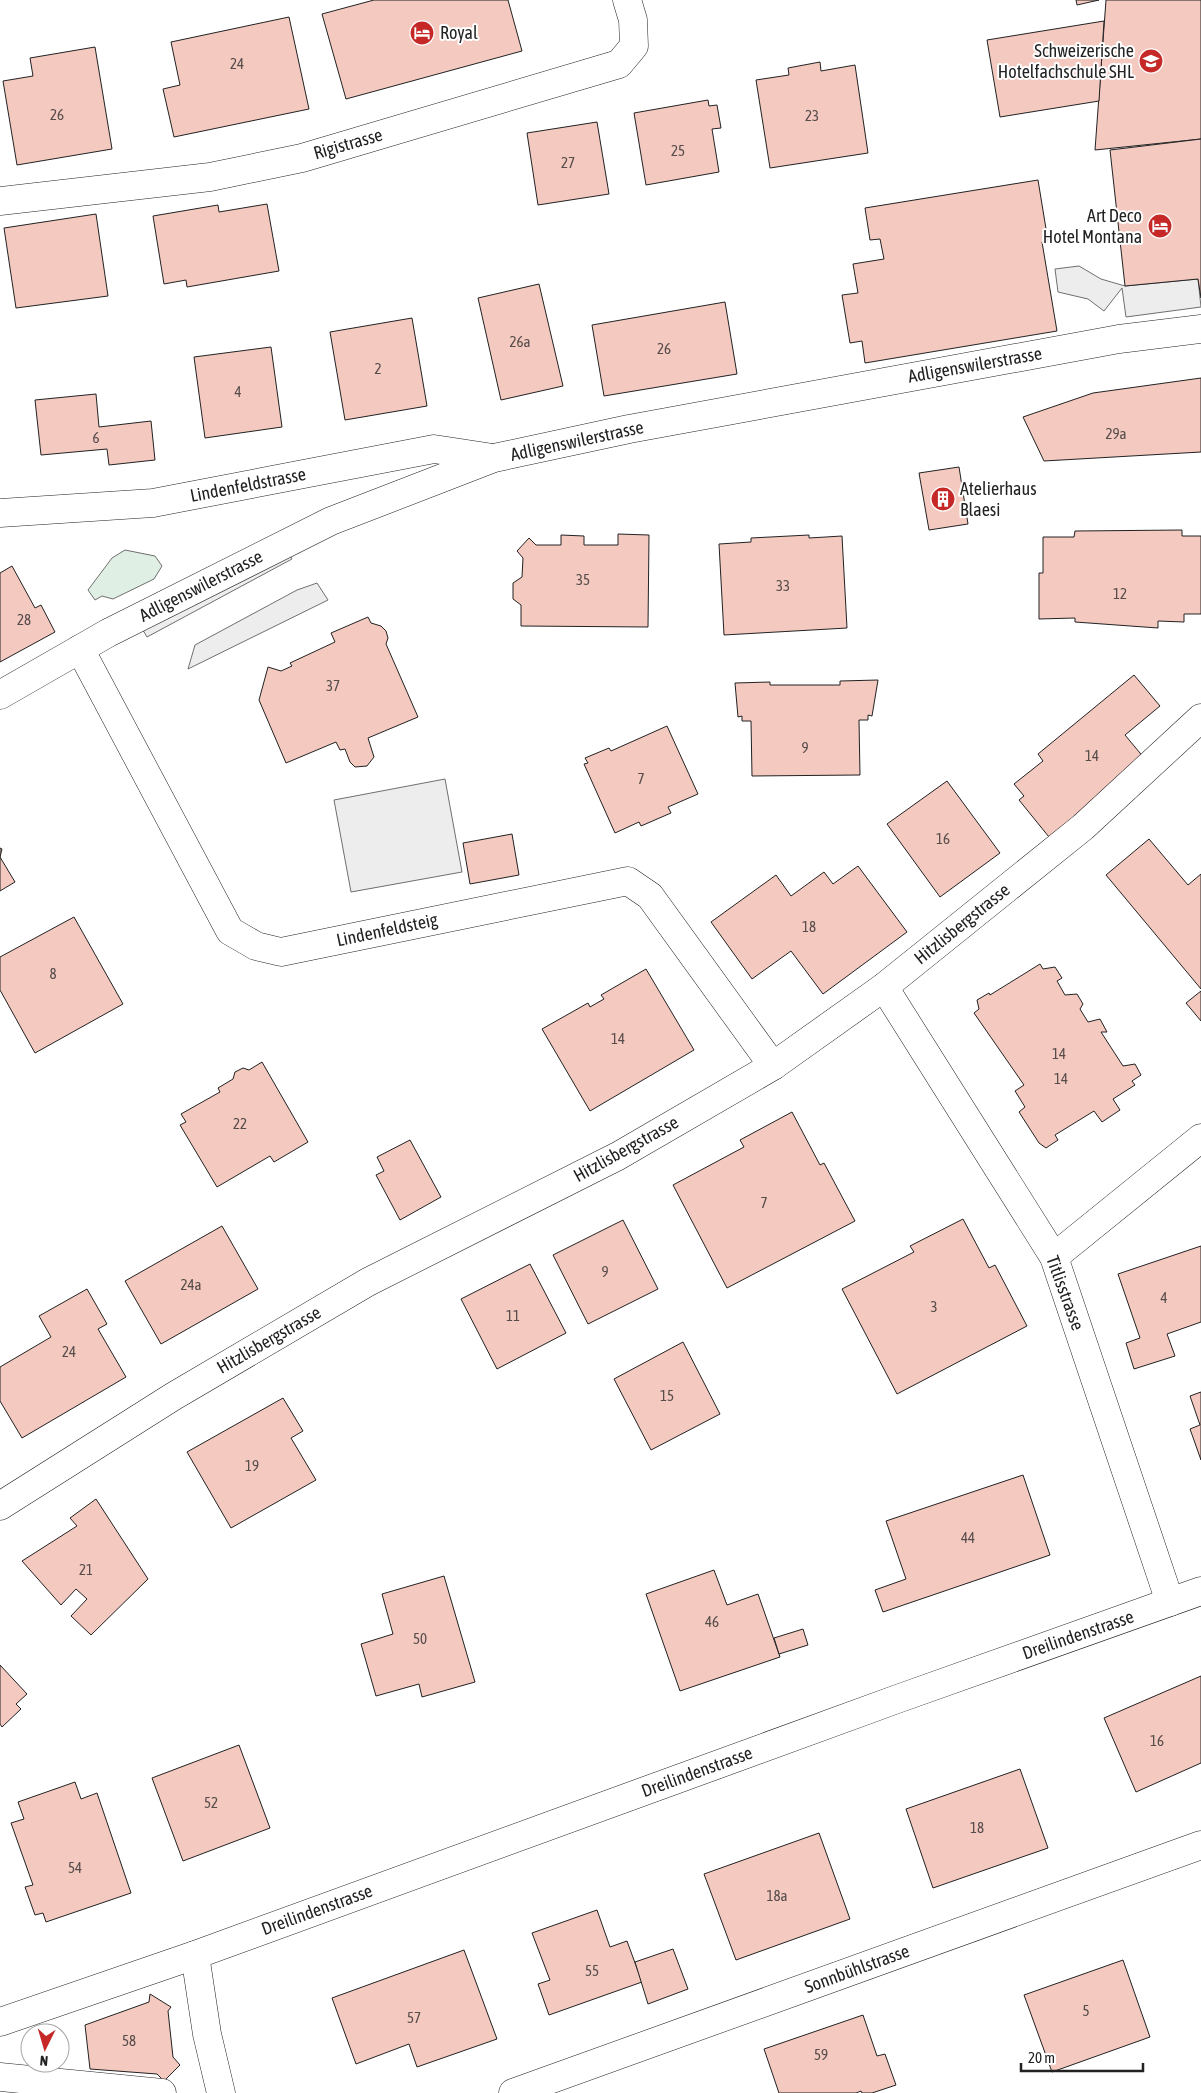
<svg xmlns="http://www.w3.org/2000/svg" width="1201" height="2093" font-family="'Asap Condensed',sans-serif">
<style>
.green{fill:#e0efe3;stroke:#6f6f6f}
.parking{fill:#ededed;stroke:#6f6f6f}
.building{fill:#f3c9c0;stroke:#222}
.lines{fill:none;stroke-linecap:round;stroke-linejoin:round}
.minor-casing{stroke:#222;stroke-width:29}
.minor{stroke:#fff;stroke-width:28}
.labels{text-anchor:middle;stroke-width:4;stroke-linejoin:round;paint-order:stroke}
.number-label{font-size:15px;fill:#564c4a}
.poi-label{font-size:18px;fill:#222;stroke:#fff;text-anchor:start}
.street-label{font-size:18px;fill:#222;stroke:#fff}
</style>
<rect width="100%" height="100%" fill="#fff"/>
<polygon class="green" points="125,550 155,556 162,566 154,579 113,599 102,596 95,600 88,590 112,558"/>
<g class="parking">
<polygon points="1079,266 1101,279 1125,286 1198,279 1201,307 1126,317 1122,288 1104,311 1088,299 1058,292 1055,269"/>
<polygon points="286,547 292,559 147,637 140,625"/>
<polygon points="317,583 328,600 188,669 195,645 297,590"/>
<polygon points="445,779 462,872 351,892 334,800"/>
</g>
<g class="building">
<polygon points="374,0 508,0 522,51 346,99 322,14"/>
<polygon points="1076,0 1099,0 1077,5"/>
<polygon points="1106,0 1201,0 1201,139 1095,150"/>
<polygon points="289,17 309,109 174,137 163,89 180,85 171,42"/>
<polygon points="1104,21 1099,101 1000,117 987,40"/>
<polygon points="95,47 112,149 17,165 3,81 33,76 30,58"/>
<polygon points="820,62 821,71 855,65 868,153 770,168 756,80 789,75 788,68"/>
<polygon points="708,100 709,106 717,105 721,128 712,129 719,172 646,185 634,113"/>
<polygon points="597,122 609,194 538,205 527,133"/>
<polygon points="1201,139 1201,298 1198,279 1125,286 1110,150"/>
<polygon points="1038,180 1048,241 1042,242 1057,331 865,363 862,341 850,343 842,295 858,293 853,264 884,259 880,239 870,240 865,208"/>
<polygon points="267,204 279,271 187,287 186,280 164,284 153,216 218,205 219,212"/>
<polygon points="96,214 108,296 16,308 4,228"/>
<polygon points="539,284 563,386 501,400 478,298"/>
<polygon points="725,302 737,374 604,396 592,325"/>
<polygon points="412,318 427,406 345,420 330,332"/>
<polygon points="271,347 282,427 205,438 194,357"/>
<polygon points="1201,378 1201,452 1044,461 1023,417 1093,393"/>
<polygon points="96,394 99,427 151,421 155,460 109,465 107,449 41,455 35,400"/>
<polygon points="959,467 968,524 929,530 919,473"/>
<polygon points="1182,530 1182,536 1201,536 1201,614 1184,614 1184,622 1158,621 1158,628 1075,622 1075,618 1039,619 1039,573 1043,573 1043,537 1074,537 1075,531"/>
<polygon points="618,534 649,535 648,627 521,626 521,605 513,599 513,583 522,577 523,558 517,551 529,538 536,545 561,545 561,535 584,536 584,545 618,545"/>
<polygon points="809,535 809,538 842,536 847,628 724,635 719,544 751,542 751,538"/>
<polygon points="12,566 35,608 41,605 55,632 0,662 0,573"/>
<polygon points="368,617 371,623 381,626 386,631 388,638 386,644 418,717 368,738 374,757 367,766 355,767 350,762 345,749 340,750 336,742 286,763 259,700 268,667 281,671 292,666 290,663 335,642 331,633"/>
<polygon points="1134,675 1160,706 1125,735 1145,759 1049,837 1019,800 1024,796 1014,784 1043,761 1038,754"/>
<polygon points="878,680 872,716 868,715 868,720 859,720 860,775 752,776 751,721 742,721 742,716 738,717 735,683 770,682 770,685 840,685 840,681"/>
<polygon points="667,726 698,794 668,807 671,813 641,826 639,822 615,833 584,764 588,763 585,758 609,748 611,751"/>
<polygon points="947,781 1000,853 940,897 887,824"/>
<polygon points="512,834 519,875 470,884 463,843"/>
<polygon points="1149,839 1188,885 1201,874 1201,989 1106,875"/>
<polygon points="0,848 2,849 0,857 15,882 0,891"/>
<polygon points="858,866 907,932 823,994 791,951 752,979 711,922 776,875 791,896 824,872 833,884"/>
<polygon points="74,917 123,1004 35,1053 0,990 0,957"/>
<polygon points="1040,964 1043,969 1055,967 1062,978 1057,981 1065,995 1077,994 1083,1004 1080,1009 1088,1022 1100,1019 1107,1032 1101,1032 1123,1066 1135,1064 1141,1075 1132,1081 1135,1085 1113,1099 1120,1110 1102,1122 1094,1111 1055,1135 1058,1140 1046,1148 1039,1143 1019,1112 1025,1107 1015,1091 1024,1085 974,1013 979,1009 977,1000 989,993 990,995"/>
<polygon points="646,969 694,1050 590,1111 542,1029 588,1003 590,1007 604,999 601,995"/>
<polygon points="1201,991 1201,1021 1186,1003"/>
<polygon points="262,1062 308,1142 274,1162 270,1156 217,1187 180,1125 186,1122 181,1114 220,1092 218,1088 233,1079 235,1072 243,1068 249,1070"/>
<polygon points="792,1112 820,1165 824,1163 855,1221 727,1288 673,1185 744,1147 740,1140"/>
<polygon points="410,1140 441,1197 400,1220 376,1175 384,1171 377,1157"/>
<polygon points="963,1219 989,1268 995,1265 1027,1326 897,1394 842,1289 914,1252 910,1246"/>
<polygon points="623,1220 658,1289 588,1324 553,1255"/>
<polygon points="222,1226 258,1289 161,1344 125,1281"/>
<polygon points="1201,1246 1201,1322 1167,1334 1175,1356 1134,1369 1126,1343 1140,1338 1118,1274"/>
<polygon points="530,1264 566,1333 497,1369 461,1299"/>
<polygon points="87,1289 107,1324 98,1329 126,1377 22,1438 0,1401 0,1367 51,1337 39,1316"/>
<polygon points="683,1342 720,1414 651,1450 614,1379"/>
<polygon points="1201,1392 1201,1460 1190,1429 1200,1425 1190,1396"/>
<polygon points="283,1398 303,1431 291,1438 316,1480 231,1528 187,1452"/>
<polygon points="1023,1475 1050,1555 883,1612 875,1590 906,1579 886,1521"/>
<polygon points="96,1499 148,1579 91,1635 71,1616 87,1599 76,1589 61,1605 22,1561 77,1526 70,1518"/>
<polygon points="714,1570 727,1605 758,1594 780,1657 680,1691 646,1594"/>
<polygon points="444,1576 475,1682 422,1697 419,1684 376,1696 361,1644 393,1634 382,1594"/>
<polygon points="803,1629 808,1645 779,1654 774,1638"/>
<polygon points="0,1665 27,1694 16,1704 21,1709 2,1727 0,1724"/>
<polygon points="1201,1676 1201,1763 1136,1792 1104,1718"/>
<polygon points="239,1745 270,1828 183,1861 152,1778"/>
<polygon points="1020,1769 1048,1848 933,1888 906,1809"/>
<polygon points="75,1782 81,1799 97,1793 131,1893 46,1922 43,1913 35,1915 25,1887 33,1885 11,1823 24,1819 18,1802"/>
<polygon points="819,1833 850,1919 736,1960 704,1874"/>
<polygon points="597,1910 610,1947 627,1941 642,1982 549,2015 538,1984 550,1980 532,1933"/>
<polygon points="673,1949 688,1989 648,2004 635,1962"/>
<polygon points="464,1950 497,2039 417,2067 409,2044 356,2064 332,1998"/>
<polygon points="1123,1960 1150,2037 1052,2072 1024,1995"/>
<polygon points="150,1994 171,2007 168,2011 173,2057 180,2065 164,2081 157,2074 90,2069 85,2025 149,2002"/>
<polygon points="863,2015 877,2056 885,2054 896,2085 872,2093 862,2093 861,2091 856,2093 779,2093 764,2049"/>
</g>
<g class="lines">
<defs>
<g id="minor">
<polyline points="0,201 210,177 302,158 619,64 634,46 633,20 627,0"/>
<polyline points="0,513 153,503 434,449 493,458"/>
<polyline points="80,649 230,931 256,946 281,952 628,881 650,896 773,1066"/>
<polyline points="0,695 108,633 331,521 494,458 629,429 1119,339 1201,329"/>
<polyline points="884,987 1054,1257 1170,1602"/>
<polyline points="1054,1257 1201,1138"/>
<polyline points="0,1506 174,1396 368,1282 618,1156 773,1066 884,987 1083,827 1201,718"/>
<polyline points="195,1955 207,2034 221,2093"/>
<polyline points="0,2022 195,1955 900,1698 1201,1591"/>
<polyline points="0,2077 162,2093"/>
<polyline points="513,2093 1201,1845"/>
</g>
</defs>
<use href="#minor" class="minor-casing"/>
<use href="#minor" class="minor"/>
</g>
<defs>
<symbol id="hotel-disc" viewBox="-11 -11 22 22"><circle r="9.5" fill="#c62828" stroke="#fff"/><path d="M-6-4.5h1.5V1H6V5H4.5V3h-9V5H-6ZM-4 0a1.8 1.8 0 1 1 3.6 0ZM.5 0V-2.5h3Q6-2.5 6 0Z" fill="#fff"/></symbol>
<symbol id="university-disc" viewBox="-11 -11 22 22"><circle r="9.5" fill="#c62828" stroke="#fff"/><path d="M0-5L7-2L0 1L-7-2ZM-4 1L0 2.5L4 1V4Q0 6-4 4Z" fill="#fff"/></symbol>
<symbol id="building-disc" viewBox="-11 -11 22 22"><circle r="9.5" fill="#c62828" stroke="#fff"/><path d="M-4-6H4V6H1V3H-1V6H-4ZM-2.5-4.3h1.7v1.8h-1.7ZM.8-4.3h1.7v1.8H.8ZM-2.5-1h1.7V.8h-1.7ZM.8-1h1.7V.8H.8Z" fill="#fff"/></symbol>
</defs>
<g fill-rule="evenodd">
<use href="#hotel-disc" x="408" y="19" width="28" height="28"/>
<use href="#university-disc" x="1137" y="47" width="28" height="28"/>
<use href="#hotel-disc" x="1146" y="212" width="28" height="28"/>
<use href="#building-disc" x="929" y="485" width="28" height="28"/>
</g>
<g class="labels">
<g class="number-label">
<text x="237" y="69">24</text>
<text x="57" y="120">26</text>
<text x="812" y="121">23</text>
<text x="678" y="156">25</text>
<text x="568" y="168">27</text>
<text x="520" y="347">26a</text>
<text x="664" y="354">26</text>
<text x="378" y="374">2</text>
<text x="238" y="397">4</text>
<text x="1116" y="439">29a</text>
<text x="96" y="443">6</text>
<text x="583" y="585">35</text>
<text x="783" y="591">33</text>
<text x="1120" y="599">12</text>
<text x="24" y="625">28</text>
<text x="333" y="691">37</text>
<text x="805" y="753">9</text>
<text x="1092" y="761">14</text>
<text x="641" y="784">7</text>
<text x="943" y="844">16</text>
<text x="809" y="932">18</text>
<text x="53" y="979">8</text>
<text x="618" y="1044">14</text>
<text x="1059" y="1059">14</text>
<text x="1061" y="1084">14</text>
<text x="240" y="1129">22</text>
<text x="764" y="1208">7</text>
<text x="605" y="1277">9</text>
<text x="191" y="1290">24a</text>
<text x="1164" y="1303">4</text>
<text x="934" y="1312">3</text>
<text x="513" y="1321">11</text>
<text x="69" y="1357">24</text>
<text x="667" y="1401">15</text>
<text x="252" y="1471">19</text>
<text x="968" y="1543">44</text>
<text x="86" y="1575">21</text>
<text x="712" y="1627">46</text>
<text x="420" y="1644">50</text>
<text x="1157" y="1746">16</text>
<text x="211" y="1808">52</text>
<text x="977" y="1833">18</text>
<text x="75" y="1873">54</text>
<text x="777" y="1901">18a</text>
<text x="592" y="1976">55</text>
<text x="1086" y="2016">5</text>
<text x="414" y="2023">57</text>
<text x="129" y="2046">58</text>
<text x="821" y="2060">59</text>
</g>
<g class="poi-label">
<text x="440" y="39">Royal</text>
<text x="1134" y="57" text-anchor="end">Schweizerische<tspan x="1134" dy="21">Hotelfachschule SHL</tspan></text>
<text x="1142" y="222" text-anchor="end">Art Deco<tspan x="1142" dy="21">Hotel Montana</tspan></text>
<text x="960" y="495">Atelierhaus<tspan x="960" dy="21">Blaesi</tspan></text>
</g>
<g class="street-label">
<text transform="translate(348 144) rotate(-16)" y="6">Rigistrasse</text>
<text transform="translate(975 365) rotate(-10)" y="6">Adligenswilerstrasse</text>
<text transform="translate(577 441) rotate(-12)" y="6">Adligenswilerstrasse</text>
<text transform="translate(248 485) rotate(-11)" y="6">Lindenfeldstrasse</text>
<text transform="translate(201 586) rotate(-27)" y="6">Adligenswilerstrasse</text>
<text transform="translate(962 924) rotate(-39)" y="6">Hitzlisbergstrasse</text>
<text transform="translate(387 930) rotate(-12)" y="6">Lindenfeldsteig</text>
<text transform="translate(626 1149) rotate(-29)" y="6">Hitzlisbergstrasse</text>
<text transform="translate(1065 1293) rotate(70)" y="6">Titlisstrasse</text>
<text transform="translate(269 1340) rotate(-30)" y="6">Hitzlisbergstrasse</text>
<text transform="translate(1078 1635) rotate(-19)" y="6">Dreilindenstrasse</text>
<text transform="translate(697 1772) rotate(-20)" y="6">Dreilindenstrasse</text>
<text transform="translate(317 1910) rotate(-20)" y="6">Dreilindenstrasse</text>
<text transform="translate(857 1969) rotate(-20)" y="6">Sonnbühlstrasse</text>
</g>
</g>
<g transform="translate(45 2048) rotate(185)"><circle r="24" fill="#ffffff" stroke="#a7a7a7"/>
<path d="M0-4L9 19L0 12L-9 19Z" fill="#c62828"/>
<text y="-8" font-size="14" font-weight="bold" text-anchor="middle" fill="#222222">N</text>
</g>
<path d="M1021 2063v8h122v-8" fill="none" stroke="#222222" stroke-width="2.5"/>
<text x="1028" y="2063" font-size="15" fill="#222222" stroke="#ffffff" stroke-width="4" paint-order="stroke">20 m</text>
</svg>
